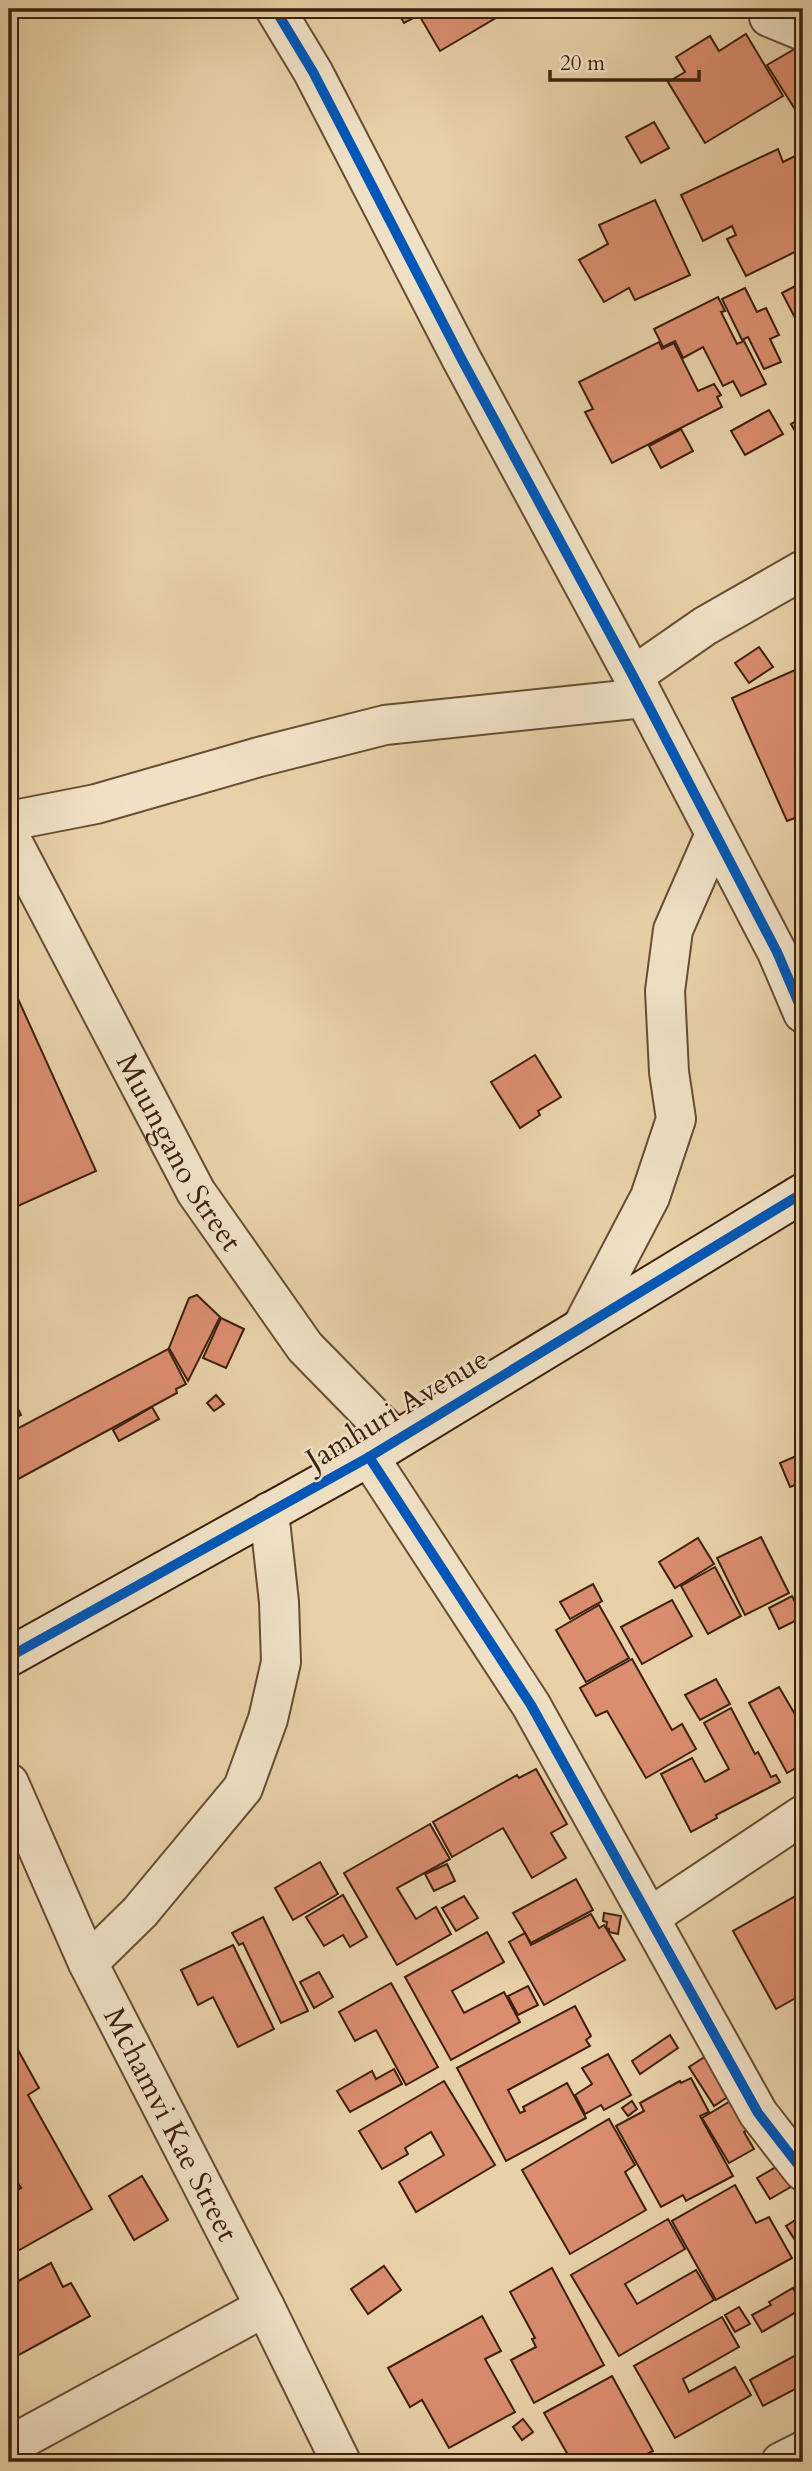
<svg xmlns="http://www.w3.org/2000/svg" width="812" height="2471" font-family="Cardo,serif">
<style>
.building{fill:#da8d6f;stroke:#3d200d;stroke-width:2}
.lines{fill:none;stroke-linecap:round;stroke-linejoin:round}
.street-casing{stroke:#684c34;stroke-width:42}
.secondary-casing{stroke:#3d200d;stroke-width:42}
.street{stroke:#f0e1c6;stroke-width:38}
.secondary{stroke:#f0e1c6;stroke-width:38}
.cycleway-casing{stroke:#f0e1c6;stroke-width:15}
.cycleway{stroke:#0057b8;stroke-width:10}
.labels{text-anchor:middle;stroke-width:5;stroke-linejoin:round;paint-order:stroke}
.street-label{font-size:30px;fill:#3d200d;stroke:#f0e1c6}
</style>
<rect width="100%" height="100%" fill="#e8d1a8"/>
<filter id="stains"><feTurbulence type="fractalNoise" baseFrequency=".00286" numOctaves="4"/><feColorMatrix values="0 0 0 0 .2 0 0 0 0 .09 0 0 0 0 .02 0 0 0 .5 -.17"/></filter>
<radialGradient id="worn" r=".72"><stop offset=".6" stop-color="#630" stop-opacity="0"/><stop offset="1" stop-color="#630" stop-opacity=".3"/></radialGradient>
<g class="building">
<polygon points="396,9 511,9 440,51 419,15 404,23"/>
<polygon points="746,34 783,96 705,143 668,82 685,72 676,57 710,36 719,51"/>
<polygon points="798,47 803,55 803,111 798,114 767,65"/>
<polygon points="654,122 669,148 641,163 626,137"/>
<polygon points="778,149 783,162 801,153 803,157 803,248 746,276 727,239 736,235 732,226 703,241 681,195"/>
<polygon points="655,200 690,275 635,300 629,288 604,302 579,260 608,244 599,225"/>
<polygon points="803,282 803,333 782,293"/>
<polygon points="745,288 757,312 766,308 779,335 770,339 781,362 764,369 748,337 742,340 722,299"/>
<polygon points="718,297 725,311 721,312 737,344 744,341 766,384 741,396 733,381 723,386 703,347 683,358 675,341 663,347 654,329"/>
<polygon points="659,342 662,349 674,343 698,391 714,384 721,395 717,397 722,407 612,463 585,412 593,409 579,382"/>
<polygon points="769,410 783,434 745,455 731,431"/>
<polygon points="803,417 803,445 791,424"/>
<polygon points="681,429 693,451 661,468 649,446"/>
<polygon points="759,647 773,667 749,683 735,663"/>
<polygon points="795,670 798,676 803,673 803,815 787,821 732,698"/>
<polygon points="9,979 96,1171 9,1210"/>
<polygon points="535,1055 561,1097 538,1111 540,1115 520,1128 491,1082"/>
<polygon points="197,1295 220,1317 188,1381 169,1348 189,1298"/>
<polygon points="221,1318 244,1329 226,1368 203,1358"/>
<polygon points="168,1349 186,1384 176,1389 177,1393 9,1484 9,1433"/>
<polygon points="9,1390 21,1415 9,1421"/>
<polygon points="216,1395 224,1404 214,1411 207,1403"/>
<polygon points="152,1407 159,1419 119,1441 113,1430"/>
<polygon points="803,1453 803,1482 790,1487 780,1463"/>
<polygon points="761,1537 789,1593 745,1615 717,1558"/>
<polygon points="698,1538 714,1564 675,1588 659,1562"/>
<polygon points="715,1567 741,1616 708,1634 681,1586"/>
<polygon points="593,1584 602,1601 570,1619 560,1602"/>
<polygon points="792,1596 803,1617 779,1629 769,1608"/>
<polygon points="672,1600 692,1636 642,1664 621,1627"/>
<polygon points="599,1605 629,1658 586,1682 556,1630"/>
<polygon points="632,1659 672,1730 682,1724 696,1749 646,1778 607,1711 596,1716 580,1688"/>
<polygon points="716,1679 730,1704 700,1720 685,1695"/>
<polygon points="779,1687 803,1728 803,1764 787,1773 749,1703"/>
<polygon points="731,1708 755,1754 758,1752 771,1777 776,1775 780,1782 716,1815 717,1818 691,1832 661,1774 692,1758 705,1782 729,1769 704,1723"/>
<polygon points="536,1769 567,1824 551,1833 566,1858 532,1878 503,1828 452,1857 433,1822 517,1775 519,1778"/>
<polygon points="430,1824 450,1859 397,1888 416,1919 436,1907 451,1934 397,1965 344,1873"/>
<polygon points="320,1862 338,1894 293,1920 275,1888"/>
<polygon points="447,1864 455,1881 434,1891 425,1874"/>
<polygon points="576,1879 593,1910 531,1943 513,1913"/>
<polygon points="801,1893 803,1898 803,1994 776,2009 733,1931"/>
<polygon points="343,1895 367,1937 350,1947 343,1935 324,1946 306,1917"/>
<polygon points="464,1896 478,1918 456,1931 442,1908"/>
<polygon points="604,1913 621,1916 618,1934 609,1932 609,1929 606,1928 607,1922 603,1921"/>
<polygon points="591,1914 599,1928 604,1925 625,1960 544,2005 509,1942 525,1933 531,1945"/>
<polygon points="263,1917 308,2011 281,2023 243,1943 239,1945 232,1933"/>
<polygon points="487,1932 504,1962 452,1991 464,2013 504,1992 520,2022 451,2060 405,1977"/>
<polygon points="233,1945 274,2029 238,2047 213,1997 198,2005 181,1970"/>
<polygon points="319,1972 333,1997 314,2008 300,1982"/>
<polygon points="391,1983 438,2067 406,2085 376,2030 355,2041 339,2012"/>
<polygon points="528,1986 538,2005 518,2015 508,1996"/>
<polygon points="575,2006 591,2036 586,2040 590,2046 508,2090 520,2113 525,2111 523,2107 567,2083 586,2118 506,2161 457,2068"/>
<polygon points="670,2035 678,2048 640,2074 632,2061"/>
<polygon points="18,2050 39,2088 28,2095 92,2209 14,2253 9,2245 9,2195 21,2188 17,2182 9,2186 9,2056"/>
<polygon points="608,2054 631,2095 604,2110 601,2105 585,2114 575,2095 592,2084 582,2068"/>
<polygon points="709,2054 735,2092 714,2106 689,2067"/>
<polygon points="394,2069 402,2084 350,2112 337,2091 372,2071 376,2079"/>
<polygon points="691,2078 709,2112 700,2116 733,2176 686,2201 683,2195 661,2207 616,2126 644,2111 640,2103 680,2081 681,2083"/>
<polygon points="444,2081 495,2165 416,2212 399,2182 444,2155 431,2132 405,2148 408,2154 382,2169 359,2131"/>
<polygon points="739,2096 756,2126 744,2132 754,2149 729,2163 702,2118"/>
<polygon points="632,2101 637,2109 628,2116 622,2108"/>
<polygon points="609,2119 635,2165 625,2172 646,2210 570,2254 522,2170"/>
<polygon points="788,2160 801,2181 770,2199 757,2178"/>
<polygon points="142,2176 168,2220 134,2240 109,2196"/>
<polygon points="17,2182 21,2188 9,2195 9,2186"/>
<polygon points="735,2185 756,2223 769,2217 792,2258 716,2300 672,2221"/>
<polygon points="803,2215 803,2242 798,2245 786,2226"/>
<polygon points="668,2219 685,2249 625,2284 637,2304 696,2270 714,2300 619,2356 571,2275"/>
<polygon points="51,2263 63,2287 71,2283 90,2316 17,2356 9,2342 9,2286"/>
<polygon points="384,2266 401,2290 368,2314 351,2289"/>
<polygon points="552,2268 604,2365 534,2403 511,2360 536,2347 532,2339 535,2338 510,2292"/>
<polygon points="793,2288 803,2308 762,2332 752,2315 771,2305 769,2302"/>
<polygon points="739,2307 750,2324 735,2332 725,2315"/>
<polygon points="482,2316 501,2351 485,2359 515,2412 449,2448 422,2400 410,2407 388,2368"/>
<polygon points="722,2317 739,2347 683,2379 689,2392 735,2367 751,2395 675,2438 634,2366"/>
<polygon points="798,2354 803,2361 803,2385 763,2406 750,2380"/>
<polygon points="612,2376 653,2451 632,2462 572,2462 544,2413"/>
<polygon points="523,2419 533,2432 522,2440 513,2427"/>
</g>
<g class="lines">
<defs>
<g id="street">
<polyline points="275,9 313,72 461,358 633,676 777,952 803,1013"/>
<polyline points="769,17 803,31"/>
<polyline points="633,676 705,626 803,570"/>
<polyline points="9,821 96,804 259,757 385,725 644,698"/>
<path id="s1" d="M9,835L196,1192L305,1347L396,1440"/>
<polyline points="582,1327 650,1197 676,1119 669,1072 665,991 673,930 715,834"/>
<polyline points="369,1457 531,1705 758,2113 803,2171"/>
<path id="s2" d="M9,1783L88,1963L265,2307L341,2462"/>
<polyline points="650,1917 803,1815"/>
<polyline points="88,1963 140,1912 243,1788 268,1719 281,1662 279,1602 269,1512"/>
<polyline points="9,2446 265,2307"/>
<polyline points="781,2462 803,2451"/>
</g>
<polyline id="secondary" points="9,1657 369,1457 803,1193"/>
</defs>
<use href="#street" class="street-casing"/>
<use href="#secondary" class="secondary-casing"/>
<use href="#street" class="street"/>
<use href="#secondary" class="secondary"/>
<defs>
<g id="cycleway">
<polyline points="275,9 313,72 461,358 633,676 777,952 803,1013"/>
<polyline points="369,1457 531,1705 758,2113 803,2171"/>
<polyline points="9,1657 369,1457 803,1193"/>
</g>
</defs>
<use href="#cycleway" class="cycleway-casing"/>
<use href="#cycleway" class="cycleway"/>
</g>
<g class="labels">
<g class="street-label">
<text dy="10" stroke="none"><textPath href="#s1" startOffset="360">Muungano Street</textPath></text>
<text transform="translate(397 1409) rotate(-31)" y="10">Jamhuri Avenue</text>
<text dy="10" stroke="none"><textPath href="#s2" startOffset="378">Mchamvi Kae Street</textPath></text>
</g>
</g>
<rect width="812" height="2471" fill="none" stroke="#e8d1a8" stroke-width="35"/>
<rect x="10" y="10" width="791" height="2450" fill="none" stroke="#3d200d" stroke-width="3.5"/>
<rect x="18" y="18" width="777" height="2436" fill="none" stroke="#3d200d" stroke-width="2"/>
<path d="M550 70v10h149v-10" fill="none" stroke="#3d200d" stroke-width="3.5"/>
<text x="560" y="70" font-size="21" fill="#3d200d" stroke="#f0e1c6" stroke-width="5" paint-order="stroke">20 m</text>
<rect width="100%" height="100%" filter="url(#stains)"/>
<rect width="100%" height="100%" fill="url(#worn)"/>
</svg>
